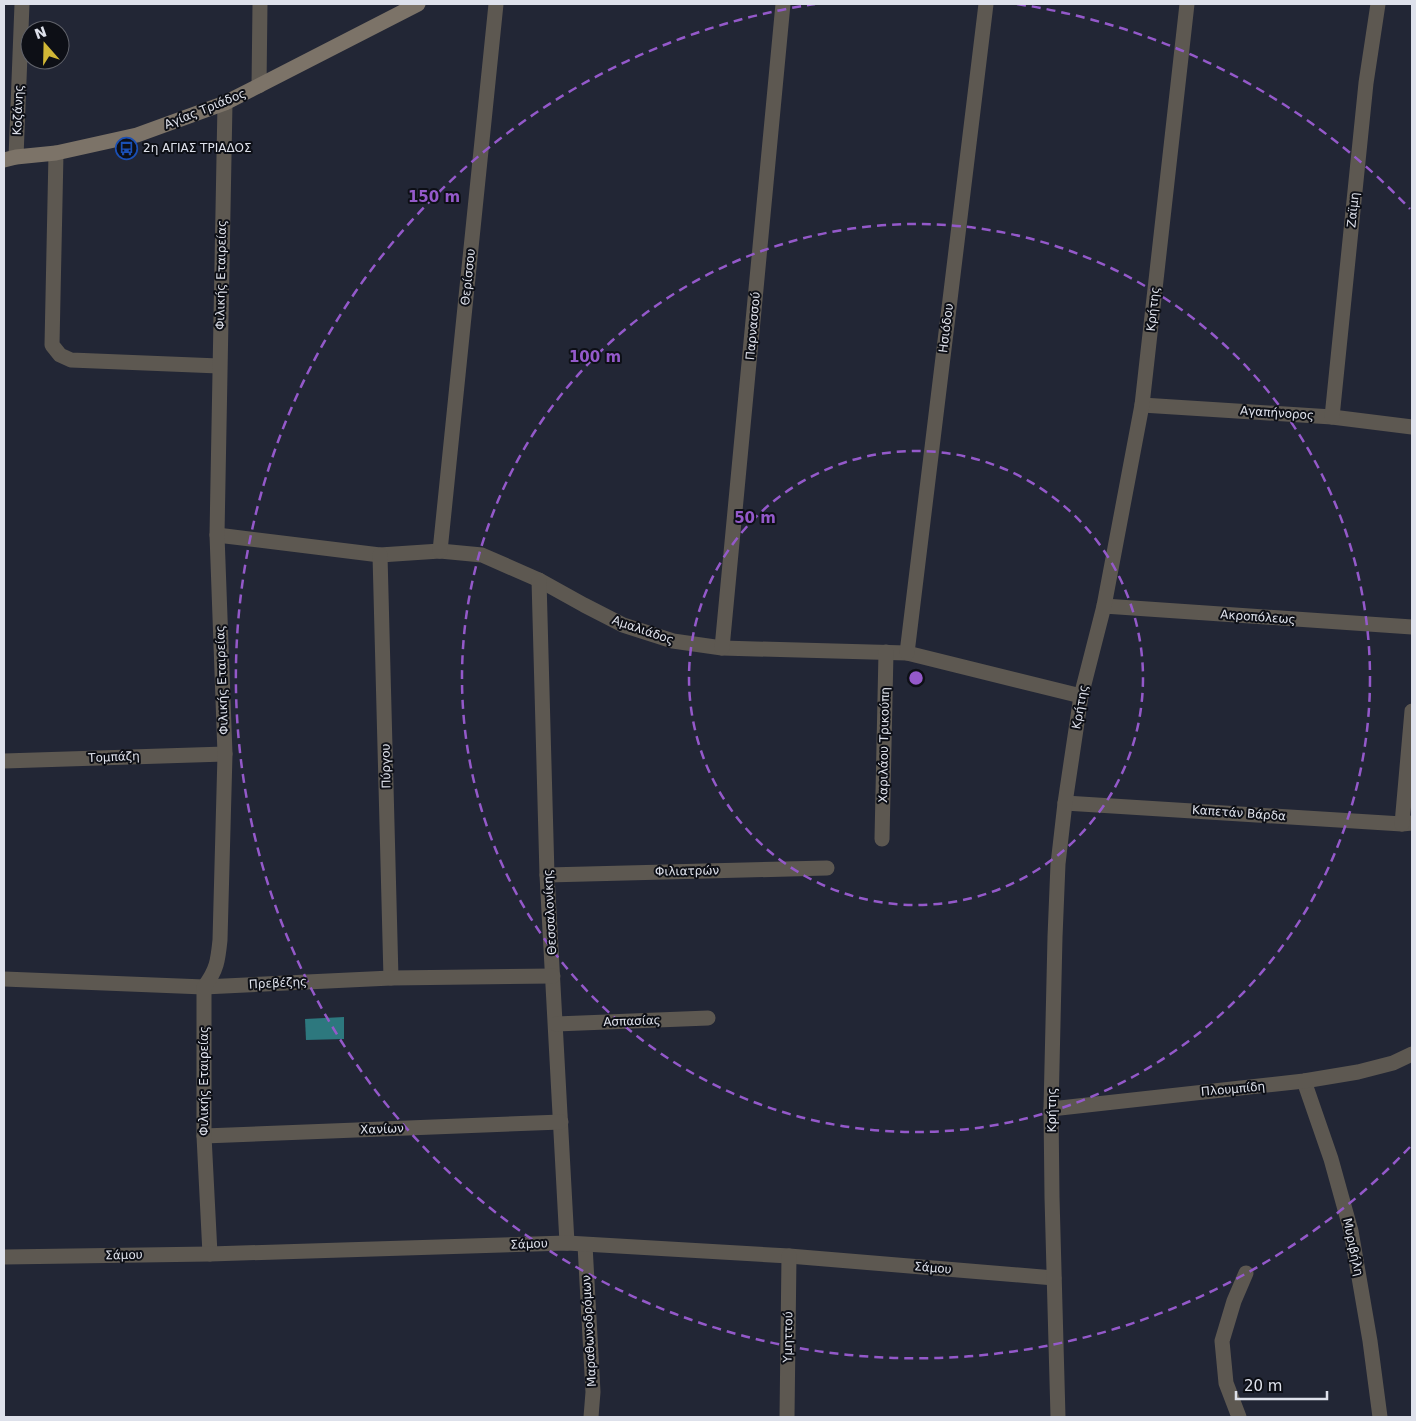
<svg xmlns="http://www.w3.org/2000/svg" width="1416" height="1421" font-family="'DejaVu Sans',sans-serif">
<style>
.water{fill:#2d787e}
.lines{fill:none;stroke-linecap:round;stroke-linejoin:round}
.street{stroke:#5d5851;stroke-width:15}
.secondary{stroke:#7c7368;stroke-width:15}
.ring{fill:none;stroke:#9459ca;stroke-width:2.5;stroke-dasharray:9 6}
.labels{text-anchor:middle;stroke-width:4;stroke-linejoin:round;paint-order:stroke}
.street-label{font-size:12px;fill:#dee1eb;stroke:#0d0f16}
.poi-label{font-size:12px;fill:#dee1eb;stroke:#0d0f16;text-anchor:start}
.centre{fill:#9459ca;stroke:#0d0f16;stroke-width:2.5}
.ring-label{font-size:15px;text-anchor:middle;font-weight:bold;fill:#9459ca;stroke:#0d0f16;stroke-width:4;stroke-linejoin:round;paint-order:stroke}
</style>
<rect width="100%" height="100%" fill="#222635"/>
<polygon class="water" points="344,1017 344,1039 306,1040 305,1019"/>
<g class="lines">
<g class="street">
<polyline points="259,86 260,4"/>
<polyline points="56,153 52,345 60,355 71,360 219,366"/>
<polyline points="16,157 22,4"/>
<polyline points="1142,405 1332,417 1412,427"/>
<polyline points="1332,417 1366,83 1378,4"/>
<polyline points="217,535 380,555 440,551 482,555 539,580 584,605 623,625 673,641 722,648 907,653 1081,696"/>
<polyline points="440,551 496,4"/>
<polyline points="380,555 391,978"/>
<polyline points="539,580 547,875 567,1243"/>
<polyline points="1104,606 1412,627"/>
<polyline points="722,648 783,4"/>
<polyline points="907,653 986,4"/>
<polyline points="4,761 225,754"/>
<polyline points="1065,803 1402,824 1412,823"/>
<polyline points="1402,824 1412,711"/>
<polyline points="882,839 886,652"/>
<polyline points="547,875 827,868"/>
<polyline points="4,979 204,987 391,978 553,976"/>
<polyline points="556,1024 708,1018"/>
<polyline points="1304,1081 1331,1159 1351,1231 1370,1341 1380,1417"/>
<polyline points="1051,1109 1304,1081 1358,1072 1393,1063 1412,1054"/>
<polyline points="204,1136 561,1122"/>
<polyline points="585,1245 593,1392 591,1417"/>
<path d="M210,1254L204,1136V987C217,970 218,960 220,940L225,754L217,535L225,103"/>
<polyline points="4,1257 210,1254 567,1243 789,1256 1054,1278"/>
<polyline points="787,1417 789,1256"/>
<polyline points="1058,1417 1052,1197 1051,1109 1055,937 1058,864 1065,803 1081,696 1104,606 1142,405 1187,4"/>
<polyline points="1239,1417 1226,1383 1222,1341 1234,1301 1246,1273"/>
</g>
<polyline class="secondary" points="4,160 16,157 56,153 137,135 225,103 418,4"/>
</g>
<g class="ring">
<circle cx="916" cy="678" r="227"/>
<circle cx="916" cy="678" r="454"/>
<path d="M1410 1147A681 681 0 1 1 815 4M1017 4A681 681 0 0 1 1410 209"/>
</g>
<defs>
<symbol id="bus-ring" viewBox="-11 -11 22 22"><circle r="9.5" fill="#0d0f16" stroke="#1a4fb4" stroke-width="1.5"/><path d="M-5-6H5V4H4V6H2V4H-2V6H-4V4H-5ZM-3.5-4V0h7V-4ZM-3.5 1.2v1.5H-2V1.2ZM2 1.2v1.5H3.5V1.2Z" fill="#1a4fb4"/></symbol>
</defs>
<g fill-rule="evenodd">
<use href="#bus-ring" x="114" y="136" width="25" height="25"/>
</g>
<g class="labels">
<g class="street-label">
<text transform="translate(205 109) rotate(-22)" y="4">Αγίας Τριάδος</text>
<text transform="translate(18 110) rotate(-88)" y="4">Κοζάνης</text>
<text transform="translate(1353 210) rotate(-84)" y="4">Ζαϊμη</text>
<text transform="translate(221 275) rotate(-89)" y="4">Φιλικής Εταιρείας</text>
<text transform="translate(468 277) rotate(-84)" y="4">Θερίσσου</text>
<text transform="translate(1153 309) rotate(-84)" y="4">Κρήτης</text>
<text transform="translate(753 326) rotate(-85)" y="4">Παρνασσού</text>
<text transform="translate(946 328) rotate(-83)" y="4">Ησιόδου</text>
<text transform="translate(1277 413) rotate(4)" y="4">Αγαπήνορος</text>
<text transform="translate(1258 617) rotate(4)" y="4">Ακροπόλεως</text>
<text transform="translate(643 630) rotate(19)" y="4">Αμαλιάδος</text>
<text transform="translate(222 680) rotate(-92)" y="4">Φιλικής Εταιρείας</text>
<text transform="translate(1080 707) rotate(-80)" y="4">Κρήτης</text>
<text transform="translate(884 745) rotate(-89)" y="4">Χαριλάου Τρικούπη</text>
<text transform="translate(114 757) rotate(-2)" y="4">Τομπάζη</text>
<text transform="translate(386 766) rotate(-91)" y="4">Πύργου</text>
<text transform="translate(1239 813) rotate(4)" y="4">Καπετάν Βάρδα</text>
<text transform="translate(687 871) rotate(-1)" y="4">Φιλιατρών</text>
<text transform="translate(550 912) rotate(-93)" y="4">Θεσσαλονίκης</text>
<text transform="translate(278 983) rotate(-3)" y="4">Πρεβέζης</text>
<text transform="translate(632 1021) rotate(-2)" y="4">Ασπασίας</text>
<text transform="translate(204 1081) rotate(-90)" y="4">Φιλικής Εταιρείας</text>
<text transform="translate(1233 1089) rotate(-5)" y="4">Πλουμπίδη</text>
<text transform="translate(1052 1110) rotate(-90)" y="4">Κρήτης</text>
<text transform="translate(382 1129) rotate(-2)" y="4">Χανίων</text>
<text transform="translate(529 1244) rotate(-2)" y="4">Σάμου</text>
<text transform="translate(1353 1247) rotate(78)" y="4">Μυριβήλη</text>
<text transform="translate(124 1255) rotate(-1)" y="4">Σάμου</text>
<text transform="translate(933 1268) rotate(5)" y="4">Σάμου</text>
<text transform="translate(589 1331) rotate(-93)" y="4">Μαραθωνοδρόμων</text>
<text transform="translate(788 1337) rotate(-89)" y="4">Υμηττού</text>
</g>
<g class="poi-label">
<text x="143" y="152">2η ΑΓΙΑΣ ΤΡΙΑΔΟΣ</text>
</g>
</g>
<circle cx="916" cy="678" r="8" class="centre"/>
<g class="ring-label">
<text x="434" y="202">150 m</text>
<text x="595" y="362">100 m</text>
<text x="755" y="523">50 m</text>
</g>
<rect width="1416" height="1421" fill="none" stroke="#dee1eb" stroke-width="10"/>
<g transform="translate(45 45) rotate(340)"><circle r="24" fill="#0d0f16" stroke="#61636b"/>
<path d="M0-4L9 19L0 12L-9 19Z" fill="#d1b736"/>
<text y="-8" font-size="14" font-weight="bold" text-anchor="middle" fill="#dee1eb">N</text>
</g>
<path d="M1236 1391v8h91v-8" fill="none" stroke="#dee1eb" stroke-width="2.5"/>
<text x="1244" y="1391" font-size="15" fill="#dee1eb" stroke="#0d0f16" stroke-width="4" paint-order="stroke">20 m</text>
</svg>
